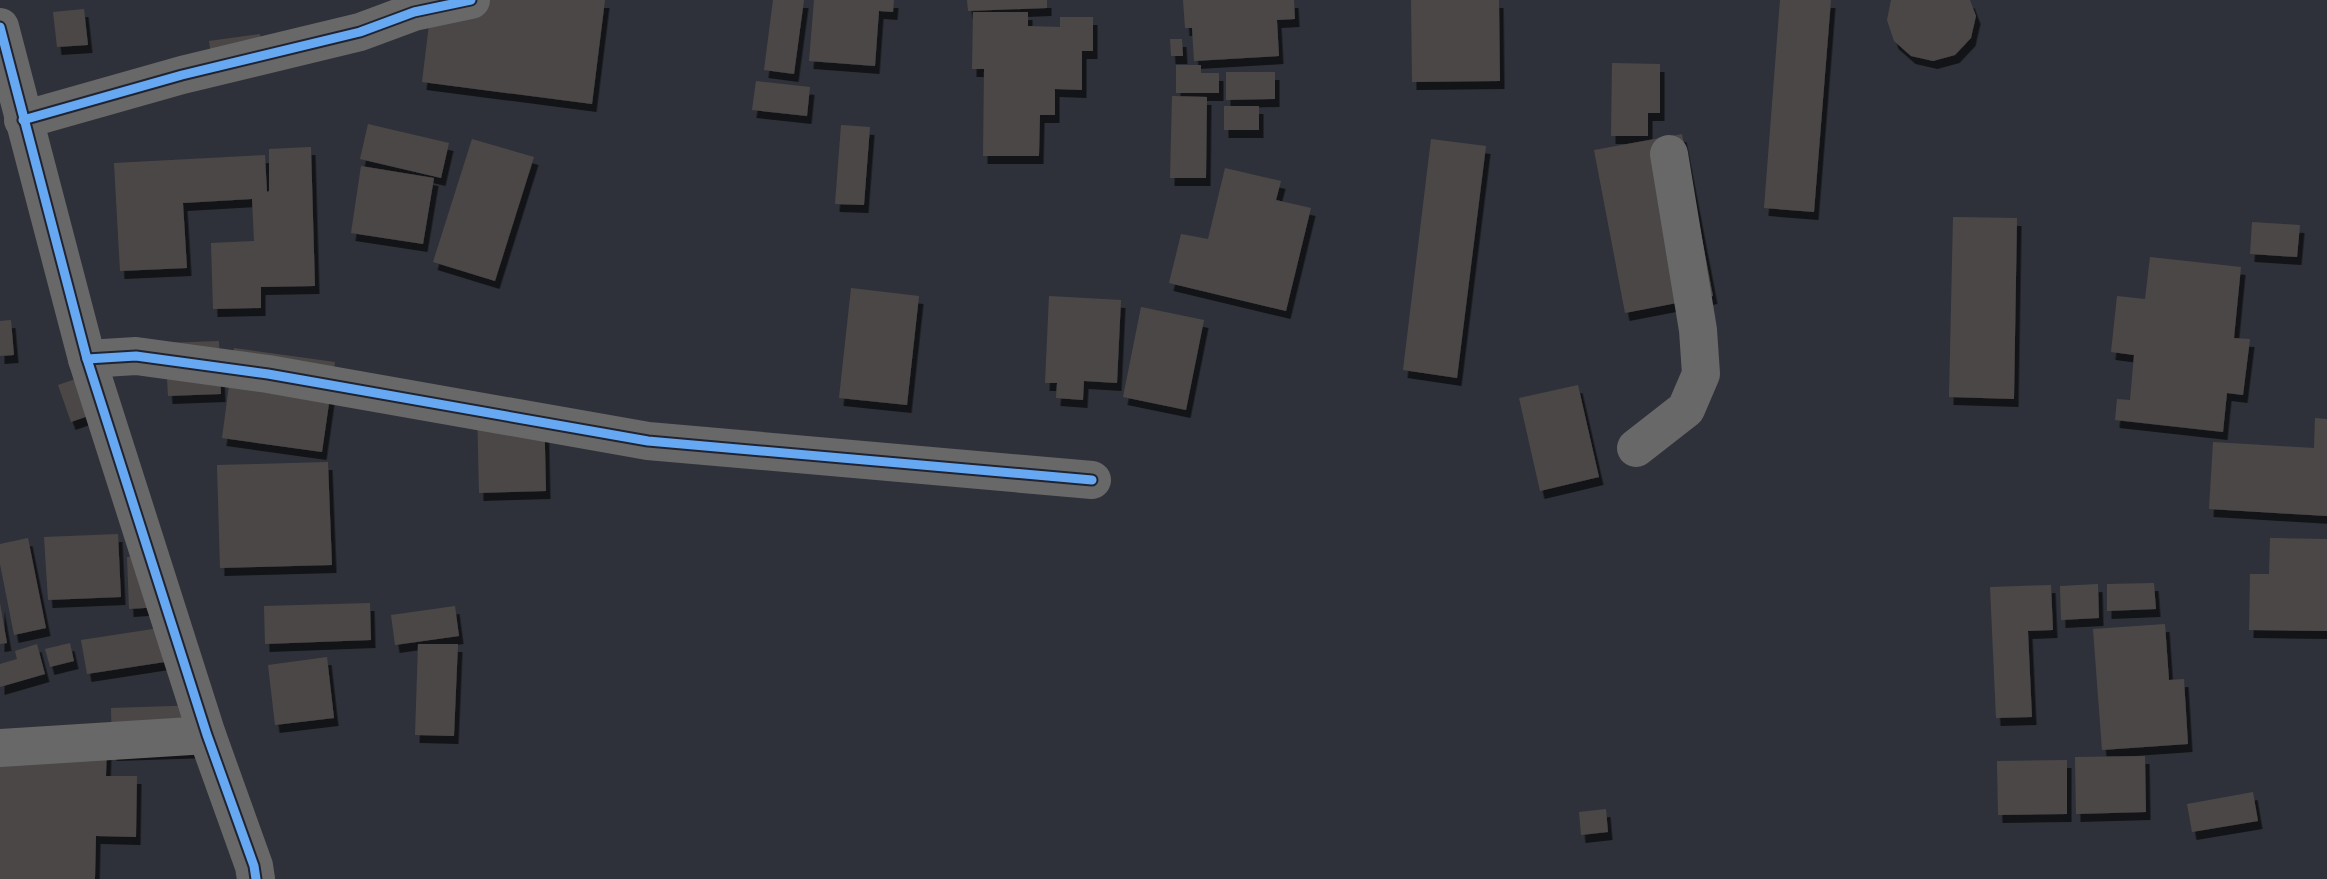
<svg xmlns="http://www.w3.org/2000/svg" width="2327" height="879" font-family="'Public Sans',sans-serif">
<style>
.building{fill:#4c4746;filter:url(#shadow)}
.lines{fill:none;stroke-linecap:round;stroke-linejoin:round}
.minor{stroke:#696868;stroke-width:38}
.cycleway-casing{stroke:#202432;stroke-width:13}
.cycleway{stroke:#66a8f1;stroke-width:9}
</style>
<defs>
<filter id="shadow"><feDropShadow dx="4.5" dy="8" stdDeviation="0" flood-color="#0009"/></filter>
</defs>
<rect width="100%" height="100%" fill="#2e3139"/>
<g class="building">
<polygon points="432,0 605,0 592,104 422,82"/>
<polygon points="773,0 804,0 794,74 764,70"/>
<polygon points="814,0 894,0 893,12 879,11 875,66 809,61"/>
<polygon points="967,0 1047,0 1047,8 968,11"/>
<polygon points="1183,0 1294,0 1295,19 1277,20 1279,56 1194,61 1192,28 1185,28"/>
<polygon points="1411,0 1499,0 1500,81 1412,82"/>
<polygon points="1780,0 1831,0 1814,212 1764,208"/>
<polygon points="1891,0 1970,0 1976,16 1971,38 1955,55 1933,61 1911,56 1894,41 1887,20"/>
<polygon points="84,9 88,45 57,47 53,12"/>
<polygon points="973,12 1028,12 1028,26 1060,27 1060,17 1093,17 1093,51 1082,51 1082,90 1055,89 1055,115 1040,115 1039,156 983,156 984,69 972,69"/>
<polygon points="260,34 265,64 213,70 209,41"/>
<polygon points="1170,39 1182,39 1183,56 1171,56"/>
<polygon points="1612,63 1660,64 1660,113 1648,113 1648,136 1611,136"/>
<polygon points="1176,65 1201,65 1201,73 1219,73 1219,93 1176,93"/>
<polygon points="1226,72 1275,72 1275,99 1226,100"/>
<polygon points="756,81 810,87 807,116 752,110"/>
<polygon points="1172,96 1207,97 1206,178 1170,178"/>
<rect x="1224" y="106" width="35" height="24"/>
<polygon points="368,124 449,143 441,178 360,159"/>
<polygon points="841,125 870,127 864,205 835,204"/>
<polygon points="1682,134 1713,296 1625,313 1594,150"/>
<polygon points="472,139 534,157 495,281 433,262"/>
<polygon points="1431,139 1486,146 1457,378 1403,370"/>
<polygon points="311,147 315,286 261,287 261,308 213,309 211,243 254,241 252,199 183,203 187,268 120,271 114,163 265,155 267,192 269,191 269,149"/>
<polygon points="361,166 434,178 423,244 351,233"/>
<polygon points="1225,168 1281,181 1276,200 1311,208 1286,311 1169,283 1181,234 1208,239"/>
<polygon points="1953,217 2017,218 2014,399 1949,397"/>
<polygon points="2252,222 2300,225 2297,257 2250,254"/>
<polygon points="2150,257 2241,267 2234,338 2250,339 2243,395 2227,393 2223,432 2115,420 2117,399 2130,400 2134,355 2111,352 2117,296 2145,299"/>
<polygon points="851,288 919,296 907,405 839,398"/>
<polygon points="1049,296 1121,300 1117,383 1084,381 1083,400 1056,398 1057,383 1045,383"/>
<polygon points="1141,307 1204,320 1186,410 1123,397"/>
<polygon points="11,320 14,355 0,356 0,321"/>
<polygon points="219,341 221,394 168,396 165,343"/>
<polygon points="234,348 335,362 322,452 222,438"/>
<polygon points="84,376 97,413 71,422 58,385"/>
<polygon points="1578,385 1599,477 1540,491 1519,398"/>
<polygon points="544,404 546,491 479,493 477,406"/>
<polygon points="2315,418 2327,419 2327,516 2209,509 2213,442 2314,448"/>
<polygon points="328,462 332,565 220,568 217,465"/>
<polygon points="118,534 121,597 48,600 44,537"/>
<polygon points="28,538 46,628 14,635 0,564 0,544"/>
<polygon points="2270,538 2327,539 2327,631 2249,630 2250,574 2269,574"/>
<polygon points="157,555 160,607 129,609 127,557"/>
<polygon points="2154,583 2156,609 2107,611 2107,584"/>
<polygon points="2098,584 2099,618 2061,620 2060,586"/>
<polygon points="2051,585 2053,630 2028,631 2032,717 1996,718 1990,587"/>
<polygon points="0,603 7,643 0,644"/>
<polygon points="370,603 371,640 265,644 264,606"/>
<polygon points="455,606 459,636 395,645 391,615"/>
<polygon points="2165,624 2169,680 2184,679 2188,744 2102,750 2093,629"/>
<polygon points="179,625 184,659 87,674 81,640"/>
<polygon points="70,643 74,661 50,667 45,649"/>
<polygon points="37,644 45,674 0,687 0,664 17,659 15,651"/>
<polygon points="418,644 458,644 454,736 415,735"/>
<polygon points="327,657 334,718 275,725 268,665"/>
<polygon points="204,705 205,750 112,753 111,708"/>
<polygon points="0,745 107,746 106,776 137,776 136,837 96,836 95,879 0,879"/>
<polygon points="2145,756 2146,812 2076,814 2075,757"/>
<polygon points="2067,760 2067,814 1998,815 1997,761"/>
<polygon points="2253,792 2258,821 2192,832 2187,804"/>
<polygon points="1606,809 1608,832 1581,835 1579,812"/>
</g>
<g class="lines">
<g class="minor">
<polyline points="0,27 87,359 207,735 254,866 256,879"/>
<polyline points="23,120 182,75 360,32 414,12 471,0"/>
<polyline points="87,359 136,356 268,374 648,441 1092,480"/>
<polyline points="1636,448 1686,409 1701,374 1698,330 1669,154"/>
<polyline points="0,748 207,735"/>
</g>
<defs>
<g id="cycleway">
<polyline points="0,27 87,359 207,735 254,866 256,879"/>
<polyline points="23,120 182,75 360,32 414,12 471,0"/>
<polyline points="87,359 136,356 268,374 648,441 1092,480"/>
</g>
</defs>
<use href="#cycleway" class="cycleway-casing"/>
<use href="#cycleway" class="cycleway"/>
</g>
</svg>
